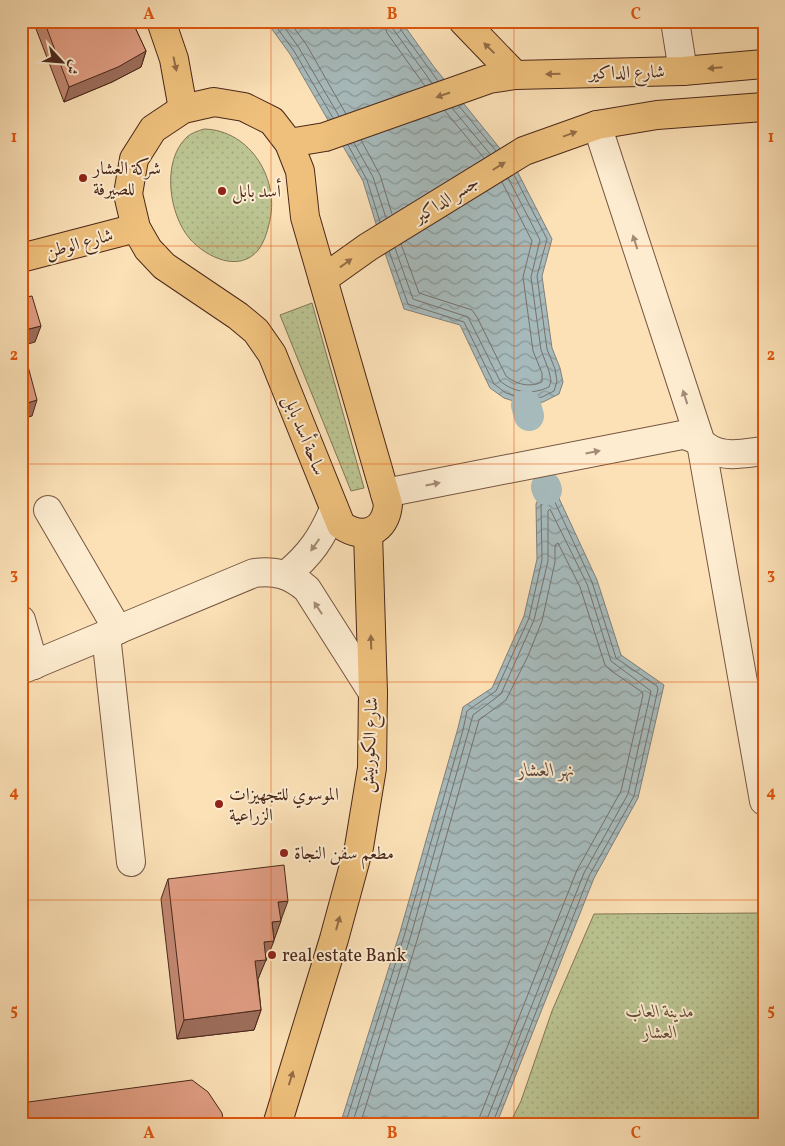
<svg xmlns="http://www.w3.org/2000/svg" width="785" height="1146" font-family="Vollkorn,Amiri,serif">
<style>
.green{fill:url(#green-dots);stroke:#827656}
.water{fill:url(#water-waves);stroke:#817f7b}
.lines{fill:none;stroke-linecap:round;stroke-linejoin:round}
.shore{stroke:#78706b;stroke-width:1}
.canal{stroke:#a6babb;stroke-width:30}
.minor-casing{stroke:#765642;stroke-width:30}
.major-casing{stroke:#4a271b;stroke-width:30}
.minor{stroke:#fdecd0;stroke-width:28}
.major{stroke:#eec07c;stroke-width:28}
.wall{fill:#c18771;stroke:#4a271b}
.shaded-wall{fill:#9d6e5c;stroke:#4a271b}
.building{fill:#e09d83;stroke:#4a271b}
.oneway{fill:#946c47}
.oneway2{fill:#a48a76}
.grid{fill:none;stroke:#e0560d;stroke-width:1;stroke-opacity:0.55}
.poi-dot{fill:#8f2418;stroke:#fdecd0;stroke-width:2}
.labels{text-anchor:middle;stroke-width:4;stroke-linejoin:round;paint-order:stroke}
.street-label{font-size:18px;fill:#4a271b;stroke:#fdecd0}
.poi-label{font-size:18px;fill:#4a271b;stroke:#fdecd0;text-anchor:start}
.park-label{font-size:18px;font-style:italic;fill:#664e39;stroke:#fdecd0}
.water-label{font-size:19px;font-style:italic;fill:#614c43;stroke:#fdecd0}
.neatline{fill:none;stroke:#e0560d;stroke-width:2}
.grid-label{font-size:16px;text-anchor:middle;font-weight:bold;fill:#e0560d}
</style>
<defs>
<pattern id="green-dots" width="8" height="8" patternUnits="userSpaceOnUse" patternTransform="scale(1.25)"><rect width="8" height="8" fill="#bbc492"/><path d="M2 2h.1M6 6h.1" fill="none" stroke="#a2a87d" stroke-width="1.8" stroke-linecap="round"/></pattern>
<pattern id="water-waves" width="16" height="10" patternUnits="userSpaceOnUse" patternTransform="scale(1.25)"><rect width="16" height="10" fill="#a6babb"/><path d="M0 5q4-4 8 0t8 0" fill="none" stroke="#899797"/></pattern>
</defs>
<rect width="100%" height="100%" fill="#fce1b7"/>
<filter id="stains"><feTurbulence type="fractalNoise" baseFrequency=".004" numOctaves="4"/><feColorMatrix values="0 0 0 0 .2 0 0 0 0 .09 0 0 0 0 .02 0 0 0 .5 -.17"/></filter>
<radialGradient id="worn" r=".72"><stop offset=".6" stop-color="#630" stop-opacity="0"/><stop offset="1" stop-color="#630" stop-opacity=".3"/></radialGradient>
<g class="green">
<path d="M204,129C251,130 281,181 269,224C267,233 264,242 259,249C240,274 206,257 190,239C169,215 161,161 187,137C191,133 198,131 204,129Z"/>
<polygon points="312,303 364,488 351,491 280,315"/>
<polygon points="764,913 764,1125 509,1125 521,1101 552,1011 594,914"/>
</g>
<g class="water">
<polygon points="266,21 401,21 434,67 515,167 552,239 542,276 552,348 560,368 563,382 559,394 543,402 526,405 504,398 490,388 460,325 404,309 384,250 363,181 290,54"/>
<polygon points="547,490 553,491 557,494 597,580 621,655 664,685 638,798 594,878 496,1125 340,1125 400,932 458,728 463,707 492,688 524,616 537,559 536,504 541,493"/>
</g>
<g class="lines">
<g class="shore">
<polyline points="272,21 294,51 333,118"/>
<polyline points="280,21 299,48 339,116"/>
<polyline points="289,21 306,44 346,114"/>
<polyline points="383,21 387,33 425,86"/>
<polyline points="391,21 393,29 432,83"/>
<polyline points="397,21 398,26 438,81"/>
<polyline points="459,106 496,151"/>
<polyline points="452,108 490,154"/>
<polyline points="445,111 484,158"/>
<polyline points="361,140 380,175 392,214"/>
<polyline points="354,143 373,177 386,218"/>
<polyline points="348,145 367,180 380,222"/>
<path d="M401,244L419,293L472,310L477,317L506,376C516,384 529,388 542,382V373L533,351L523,277L532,241L502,182"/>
<path d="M395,248L413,299L468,317L500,381C515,393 531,395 549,387L551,381L549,371L541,350L531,277L540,240L508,178"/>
<polyline points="389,251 408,304 464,322 494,384 506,393 526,399 542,397 554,391 557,381 555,369 547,349 537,276 547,239 514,175"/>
<polyline points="345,1125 405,933 463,730 467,711 496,691 529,618 542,560 541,505 545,496 548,495 553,498 592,582 616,658 657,686 658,689 634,796 589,876 492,1125"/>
<polyline points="352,1125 411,935 473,715 501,694 534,620 548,561 548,511 550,509 587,584 611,661 651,691 628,794 584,873 487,1119 486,1125"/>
<polyline points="360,1125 418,937 479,720 506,700 528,656 542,621 555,562 555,545 558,543 580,587 605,665 610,670 642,692 643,695 621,791 577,870 480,1116 478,1125"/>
</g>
<g class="canal">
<polyline points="526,405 529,416"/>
<polyline points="546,487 547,490"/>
</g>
<defs>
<g id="minor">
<polyline points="675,21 683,71"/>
<polyline points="597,125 701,443 764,801"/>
<path d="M385,493L682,435C694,436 700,443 710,449C726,458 746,453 764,451"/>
<polyline points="48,510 118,630"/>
<path d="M286,575C310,555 322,538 334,509"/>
<polyline points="21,620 34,665"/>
<polyline points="106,635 131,862"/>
<path d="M21,670L254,573C276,570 291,575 307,589L373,693"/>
</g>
<g id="major">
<polyline points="161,21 174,59 183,109"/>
<polyline points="463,21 515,75"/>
<path d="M214,102L244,107L272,121L289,143L300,171L305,217L388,504C386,531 364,541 341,525L272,354L256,331L238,316L164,266L148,249L136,228L128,194L134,159L153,129L183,109Z"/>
<polyline points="289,143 325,137 489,79 515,75 683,71 764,64"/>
<polyline points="21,258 136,228"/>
<polyline points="323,279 368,247 524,151 597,125 657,115 764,107"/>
<polyline points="277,1125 334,939 359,847 372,768 373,693 368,533"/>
</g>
</defs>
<use href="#minor" class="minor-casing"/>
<use href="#major" class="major-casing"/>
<use href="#minor" class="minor"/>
<use href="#major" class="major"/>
</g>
<g class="wall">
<polygon points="33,21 132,21 146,51 141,67 112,82 64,102"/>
<polygon points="168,879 281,920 266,961 265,961 258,979 261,1010 254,1030 177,1039 161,899"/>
</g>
<g class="shaded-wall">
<polygon points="146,51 141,67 112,82 64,102 69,87"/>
<polygon points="41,326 35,342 21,346 21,331"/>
<polygon points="37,400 32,416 21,419 21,405"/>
<polygon points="288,901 281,920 271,922 278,902"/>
<polygon points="281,921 274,940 272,922"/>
<polygon points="274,941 258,979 248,980 255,961 264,942"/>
<polygon points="261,1010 254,1030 177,1039 184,1020"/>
</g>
<g class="building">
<polygon points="44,21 132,21 146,51 118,67 69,87"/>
<polygon points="32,296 41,326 21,331 21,298"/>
<polygon points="21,340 37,400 21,405"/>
<polygon points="284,865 288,901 278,902 281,921 272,922 274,941 264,942 266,960 255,961 261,1010 184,1020 168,879"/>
<polygon points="192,1080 208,1092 222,1113 224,1125 21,1125 21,1103"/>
</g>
<defs><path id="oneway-solid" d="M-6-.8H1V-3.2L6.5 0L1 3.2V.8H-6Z" transform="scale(1.25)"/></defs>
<g class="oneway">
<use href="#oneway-solid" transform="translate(489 48) rotate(-136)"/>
<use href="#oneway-solid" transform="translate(175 64) rotate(78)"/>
<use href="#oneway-solid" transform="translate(715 68) rotate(175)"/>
<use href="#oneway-solid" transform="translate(553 74) rotate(179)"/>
<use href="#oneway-solid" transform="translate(443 95) rotate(161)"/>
<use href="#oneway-solid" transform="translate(570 134) rotate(-20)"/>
<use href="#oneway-solid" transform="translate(499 166) rotate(-32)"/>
<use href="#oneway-solid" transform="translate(346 263) rotate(-36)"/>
<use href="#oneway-solid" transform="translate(371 642) rotate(-92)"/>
<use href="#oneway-solid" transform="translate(338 923) rotate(-75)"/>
<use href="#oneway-solid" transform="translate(291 1078) rotate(-73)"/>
</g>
<g class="oneway2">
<use href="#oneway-solid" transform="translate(635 242) rotate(-108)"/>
<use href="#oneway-solid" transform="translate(685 397) rotate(-108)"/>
<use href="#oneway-solid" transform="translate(593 452) rotate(-11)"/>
<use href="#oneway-solid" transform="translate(433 484) rotate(-11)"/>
<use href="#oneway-solid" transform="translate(315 545) rotate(125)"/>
<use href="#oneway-solid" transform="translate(318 608) rotate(-123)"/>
</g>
<path class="grid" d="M271,21V1125M514,21V1125M21,246H764M21,464H764M21,682H764M21,900H764"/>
<g class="poi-dot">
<circle cx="83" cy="178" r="5"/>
<circle cx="222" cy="191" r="5"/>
<circle cx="219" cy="804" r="5"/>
<circle cx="284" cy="853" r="5"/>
<circle cx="272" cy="955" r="5"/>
</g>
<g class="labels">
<g class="street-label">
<text transform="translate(627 72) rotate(-1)" y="6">شارع الداكير</text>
<text transform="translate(446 199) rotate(-32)" y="6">جسر الداكير</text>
<text transform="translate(79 243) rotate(-15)" y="6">شارع الوطن</text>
<text transform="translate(305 435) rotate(68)" y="6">ساحة أسد بابل</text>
<text transform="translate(369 745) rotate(-87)" y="6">شارع الكورنيش</text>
</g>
<g class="poi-label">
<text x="93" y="174">شركة العشار<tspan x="93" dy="21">للصيرفة</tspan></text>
<text x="232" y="197">أسد بابل</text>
<text x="229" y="800">الموسوي للتجهيزات<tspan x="229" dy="21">الزراعية</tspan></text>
<text x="294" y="859">مطعم سفن النجاة</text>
<text x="282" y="961">real estate Bank</text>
</g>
<g class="park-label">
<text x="660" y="1017">مدينة العاب<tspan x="660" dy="21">العشار</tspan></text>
</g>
<g class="water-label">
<text x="546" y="776">نهر العشار</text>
</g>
</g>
<rect width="785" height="1146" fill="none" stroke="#fce1b7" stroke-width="55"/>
<g transform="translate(62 62) rotate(116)" stroke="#fdecd0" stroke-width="4" paint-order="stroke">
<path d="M0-4L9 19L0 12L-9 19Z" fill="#4a271b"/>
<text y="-8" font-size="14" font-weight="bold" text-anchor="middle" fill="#4a271b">ش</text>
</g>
<rect x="28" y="28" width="730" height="1090" class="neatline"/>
<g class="grid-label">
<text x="149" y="19">A</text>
<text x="392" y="19">B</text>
<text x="636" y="19">C</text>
<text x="14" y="142">1</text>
<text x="771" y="142">1</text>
<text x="14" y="360">2</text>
<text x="771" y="360">2</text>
<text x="14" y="579">3</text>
<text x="771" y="579">3</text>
<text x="14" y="797">4</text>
<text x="771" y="797">4</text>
<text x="14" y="1015">5</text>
<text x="771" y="1015">5</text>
<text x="149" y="1138">A</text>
<text x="392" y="1138">B</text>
<text x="636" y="1138">C</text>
</g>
<rect width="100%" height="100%" filter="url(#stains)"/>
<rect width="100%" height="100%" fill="url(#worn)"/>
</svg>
